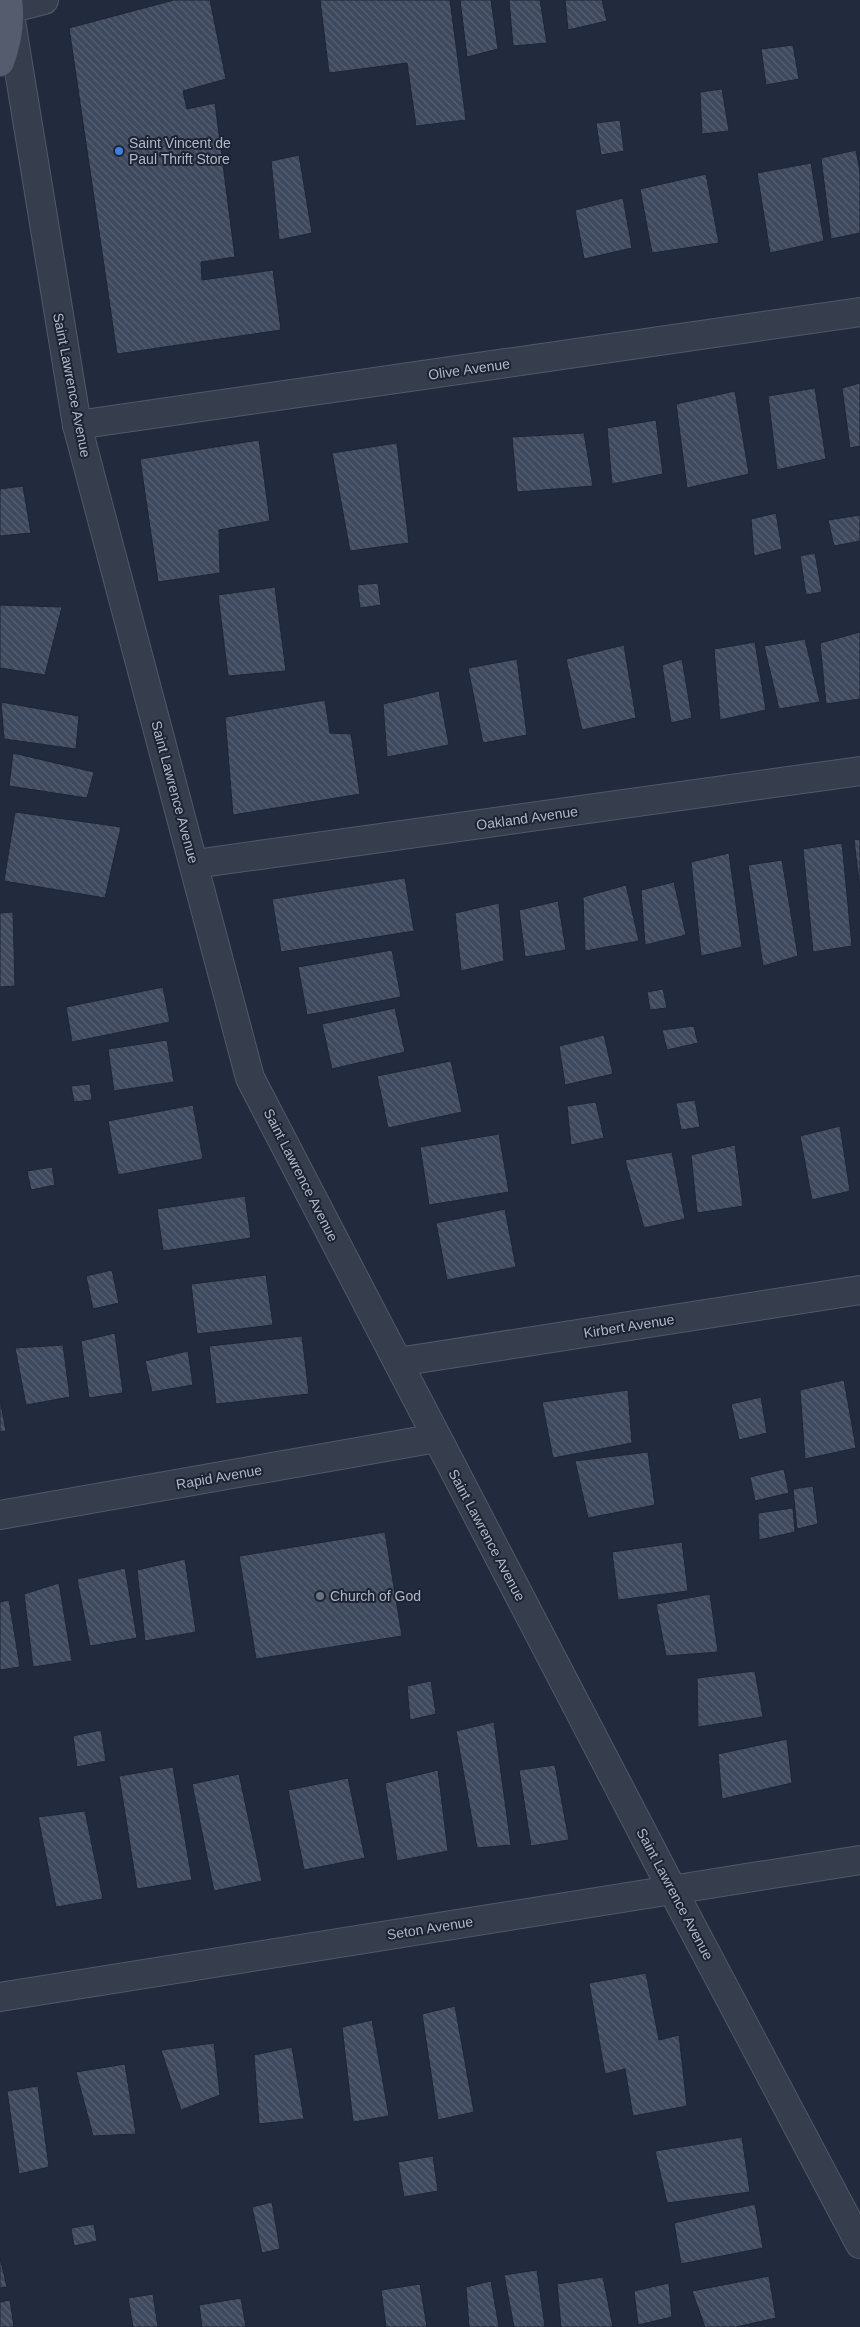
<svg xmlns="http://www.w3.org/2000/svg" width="860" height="2327" font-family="Helvetica,sans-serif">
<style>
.building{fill:url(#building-back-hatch);stroke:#1e2534}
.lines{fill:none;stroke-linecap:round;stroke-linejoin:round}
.minor-casing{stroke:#515869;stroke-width:30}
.major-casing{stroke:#3f4757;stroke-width:30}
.minor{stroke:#363e4e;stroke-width:28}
.major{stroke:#545c6e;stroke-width:28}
.shop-dot{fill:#3f7fe0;stroke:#1c2332;stroke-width:2}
.worship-dot{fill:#6b7280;stroke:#1c2332;stroke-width:2}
.labels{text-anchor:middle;stroke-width:4;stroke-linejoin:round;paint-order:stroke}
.poi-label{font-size:14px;fill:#b2b8c9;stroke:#1c2332;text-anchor:start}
.street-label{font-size:14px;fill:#b2b8c9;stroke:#1c2332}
</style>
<defs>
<pattern id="building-back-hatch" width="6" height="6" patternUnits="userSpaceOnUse" patternTransform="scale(1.25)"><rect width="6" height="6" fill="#3e495d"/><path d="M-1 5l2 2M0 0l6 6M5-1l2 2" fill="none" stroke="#586173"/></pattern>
</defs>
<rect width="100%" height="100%" fill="#222b3e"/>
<g class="building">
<polygon points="174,0 210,0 226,79 183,91 187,109 215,103 235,257 201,262 202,280 273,270 281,330 117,354 69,28"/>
<polygon points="320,0 450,0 466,120 416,126 407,63 329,73"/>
<polygon points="460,0 491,0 498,49 467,57"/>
<polygon points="509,0 540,0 547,43 513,46"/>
<polygon points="565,0 602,0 607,21 568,30"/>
<polygon points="793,45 799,79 766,85 761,49"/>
<polygon points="722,89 729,131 702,134 700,92"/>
<polygon points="620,120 624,151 601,155 596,123"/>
<polygon points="856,150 860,172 860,233 831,239 821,158"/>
<polygon points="299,155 312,233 279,240 271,161"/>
<polygon points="811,163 824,241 770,253 757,173"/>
<polygon points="706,174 719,243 652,253 640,189"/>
<polygon points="623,198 632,248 584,259 575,210"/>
<polygon points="860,383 860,446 850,448 842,388"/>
<polygon points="815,388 826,459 777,470 768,396"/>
<polygon points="735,391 749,474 687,488 676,404"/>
<polygon points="656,420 663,474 612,484 607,428"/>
<polygon points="584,433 593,486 517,492 512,437"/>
<polygon points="259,440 270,521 219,530 220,573 158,582 140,459"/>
<polygon points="397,443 409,543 350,551 332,453"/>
<polygon points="23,486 31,533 0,536 0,489"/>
<polygon points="776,513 782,549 754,556 751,519"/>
<polygon points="860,515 860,541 834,546 828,520"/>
<polygon points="815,553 822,592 806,595 800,556"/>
<polygon points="378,583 381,605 360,608 357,585"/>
<polygon points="275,587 286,671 228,676 218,595"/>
<polygon points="0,605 62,607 45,675 0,668"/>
<polygon points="860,632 860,699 826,704 820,643"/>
<polygon points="805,639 820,702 779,709 764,646"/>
<polygon points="755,642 766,710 720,720 714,649"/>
<polygon points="624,645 636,718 582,730 566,659"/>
<polygon points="517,659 527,735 483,743 468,668"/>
<polygon points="682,659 692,718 671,723 662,665"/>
<polygon points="439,691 449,745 387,757 383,704"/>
<polygon points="325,700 330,733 351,734 360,794 233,815 225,717"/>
<polygon points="1,702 79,716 76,749 4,739"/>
<polygon points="13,753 94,772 87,798 9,786"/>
<polygon points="15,812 121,827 105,898 4,881"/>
<polygon points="860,839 860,889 854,840"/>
<polygon points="842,843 852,946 813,952 803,849"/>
<polygon points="729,853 742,947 701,956 691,862"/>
<polygon points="782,860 798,956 763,966 748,865"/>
<polygon points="405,878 414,931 281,952 272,899"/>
<polygon points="674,882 686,935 645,945 641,890"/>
<polygon points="626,885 639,941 585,951 583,897"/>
<polygon points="558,901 566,950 525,957 519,910"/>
<polygon points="499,903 504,961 461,971 455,913"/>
<polygon points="13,912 15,986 0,987 0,913"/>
<polygon points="392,950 401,997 307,1015 298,967"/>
<polygon points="163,987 170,1022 72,1042 66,1007"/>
<polygon points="663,989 667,1008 650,1010 647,992"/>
<polygon points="395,1008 405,1052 332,1069 322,1024"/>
<polygon points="694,1026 698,1043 667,1050 662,1030"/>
<polygon points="604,1035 613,1074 565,1085 559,1046"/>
<polygon points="167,1040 174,1082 114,1091 108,1049"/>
<polygon points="451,1061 462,1112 388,1128 377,1076"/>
<polygon points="90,1084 92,1100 74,1102 71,1086"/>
<polygon points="695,1100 700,1127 681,1130 676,1103"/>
<polygon points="596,1102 604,1138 571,1145 567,1106"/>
<polygon points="193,1105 203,1159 118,1175 108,1121"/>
<polygon points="840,1126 850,1191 812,1200 800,1136"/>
<polygon points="499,1134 509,1192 429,1205 420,1147"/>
<polygon points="735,1145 743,1206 697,1213 691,1155"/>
<polygon points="672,1152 685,1219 644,1228 625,1160"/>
<polygon points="52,1167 55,1185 31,1190 27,1171"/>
<polygon points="245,1196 251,1238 163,1251 157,1209"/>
<polygon points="505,1209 516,1267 447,1280 436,1223"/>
<polygon points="112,1270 119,1303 93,1309 86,1276"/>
<polygon points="266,1275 273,1325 197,1334 191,1284"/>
<polygon points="115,1333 123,1393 89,1398 81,1341"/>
<polygon points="302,1336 309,1394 216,1404 209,1346"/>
<polygon points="63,1345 70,1397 26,1405 15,1348"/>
<polygon points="188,1351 193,1385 152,1392 145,1361"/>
<polygon points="844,1380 856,1448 805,1459 800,1390"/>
<polygon points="628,1390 632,1443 553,1458 542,1402"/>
<polygon points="761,1397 767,1433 739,1440 731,1404"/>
<polygon points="0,1399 6,1431 0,1432"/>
<polygon points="648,1452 655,1505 588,1518 575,1461"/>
<polygon points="784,1469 789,1493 755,1501 750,1477"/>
<polygon points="813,1486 818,1524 797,1529 793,1489"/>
<polygon points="793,1508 795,1532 759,1540 758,1513"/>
<polygon points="385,1532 402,1636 256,1659 239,1556"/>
<polygon points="682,1542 688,1591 618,1600 612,1552"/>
<polygon points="185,1559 196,1632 145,1641 137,1570"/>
<polygon points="125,1568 137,1638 90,1646 77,1579"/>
<polygon points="59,1583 72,1661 33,1667 24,1594"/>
<polygon points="710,1594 718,1652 666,1656 656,1604"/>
<polygon points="9,1600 20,1667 0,1670 0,1602"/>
<polygon points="755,1671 763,1717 698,1727 697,1678"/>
<polygon points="431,1681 436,1714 410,1720 407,1686"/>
<polygon points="494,1722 511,1845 477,1848 456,1731"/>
<polygon points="101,1730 106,1761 77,1767 73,1736"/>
<polygon points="787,1739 792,1783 722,1799 718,1754"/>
<polygon points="555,1765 569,1840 531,1846 519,1770"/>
<polygon points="173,1767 192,1880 137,1889 119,1776"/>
<polygon points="438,1770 448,1851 397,1861 385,1783"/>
<polygon points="239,1774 262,1881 214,1891 192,1784"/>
<polygon points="348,1778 365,1858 304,1870 288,1790"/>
<polygon points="85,1811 103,1899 56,1907 38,1817"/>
<polygon points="646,1973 659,2040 679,2035 687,2106 633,2116 625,2069 605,2074 589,1983"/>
<polygon points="455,2006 474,2112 438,2120 422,2014"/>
<polygon points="372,2020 389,2116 353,2122 342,2027"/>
<polygon points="214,2043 220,2095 181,2110 161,2050"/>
<polygon points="292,2047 304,2119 259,2124 254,2055"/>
<polygon points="125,2064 136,2134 93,2136 76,2072"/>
<polygon points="38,2086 49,2167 19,2174 7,2091"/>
<polygon points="742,2137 750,2192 667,2203 655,2151"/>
<polygon points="433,2156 438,2191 404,2197 398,2162"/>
<polygon points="272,2202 280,2249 262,2253 252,2207"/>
<polygon points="755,2204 763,2248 681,2264 674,2223"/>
<polygon points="94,2224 97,2241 74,2246 71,2228"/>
<polygon points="0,2257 7,2287 0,2288"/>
<polygon points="537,2270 545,2327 514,2327 504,2275"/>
<polygon points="769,2276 776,2318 736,2327 705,2327 692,2291"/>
<polygon points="603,2277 613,2327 561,2327 557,2284"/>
<polygon points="491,2281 499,2327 469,2327 466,2287"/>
<polygon points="669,2283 672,2317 638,2325 634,2291"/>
<polygon points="420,2284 427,2327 386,2327 381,2290"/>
<polygon points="153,2294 158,2327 133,2327 128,2298"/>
<polygon points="241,2298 246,2327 202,2327 199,2305"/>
<polygon points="10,2300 14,2327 0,2327 0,2302"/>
</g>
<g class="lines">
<defs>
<g id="minor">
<polyline points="44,0 9,9 77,425 250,1078 672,1889 860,2244"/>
<polyline points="77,425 860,312"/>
<polyline points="195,864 860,771"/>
<polyline points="398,1362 860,1290"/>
<polyline points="0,1515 437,1438"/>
<polyline points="0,1997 860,1860"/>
</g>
<path id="major" d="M0,62C7,43 11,20 8,0"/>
</defs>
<use href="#minor" class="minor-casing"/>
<use href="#major" class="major-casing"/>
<use href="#minor" class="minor"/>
<use href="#major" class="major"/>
</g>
<circle class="shop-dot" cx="119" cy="151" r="5"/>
<circle class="worship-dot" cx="320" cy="1596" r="5"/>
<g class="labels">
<g class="poi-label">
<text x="129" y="148">Saint Vincent de<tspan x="129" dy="16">Paul Thrift Store</tspan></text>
<text x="330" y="1601">Church of God</text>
</g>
<g class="street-label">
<text transform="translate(469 369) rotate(-8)" y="5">Olive Avenue</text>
<text transform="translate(72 385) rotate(79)" y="5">Saint Lawrence Avenue</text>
<text transform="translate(175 792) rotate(75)" y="5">Saint Lawrence Avenue</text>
<text transform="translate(527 818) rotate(-8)" y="5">Oakland Avenue</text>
<text transform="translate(301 1175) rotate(63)" y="5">Saint Lawrence Avenue</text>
<text transform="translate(629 1326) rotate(-9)" y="5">Kirbert Avenue</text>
<text transform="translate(219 1477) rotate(-10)" y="5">Rapid Avenue</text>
<text transform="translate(487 1535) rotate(62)" y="5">Saint Lawrence Avenue</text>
<text transform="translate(675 1894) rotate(62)" y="5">Saint Lawrence Avenue</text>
<text transform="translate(430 1928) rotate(-9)" y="5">Seton Avenue</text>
</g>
</g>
</svg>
